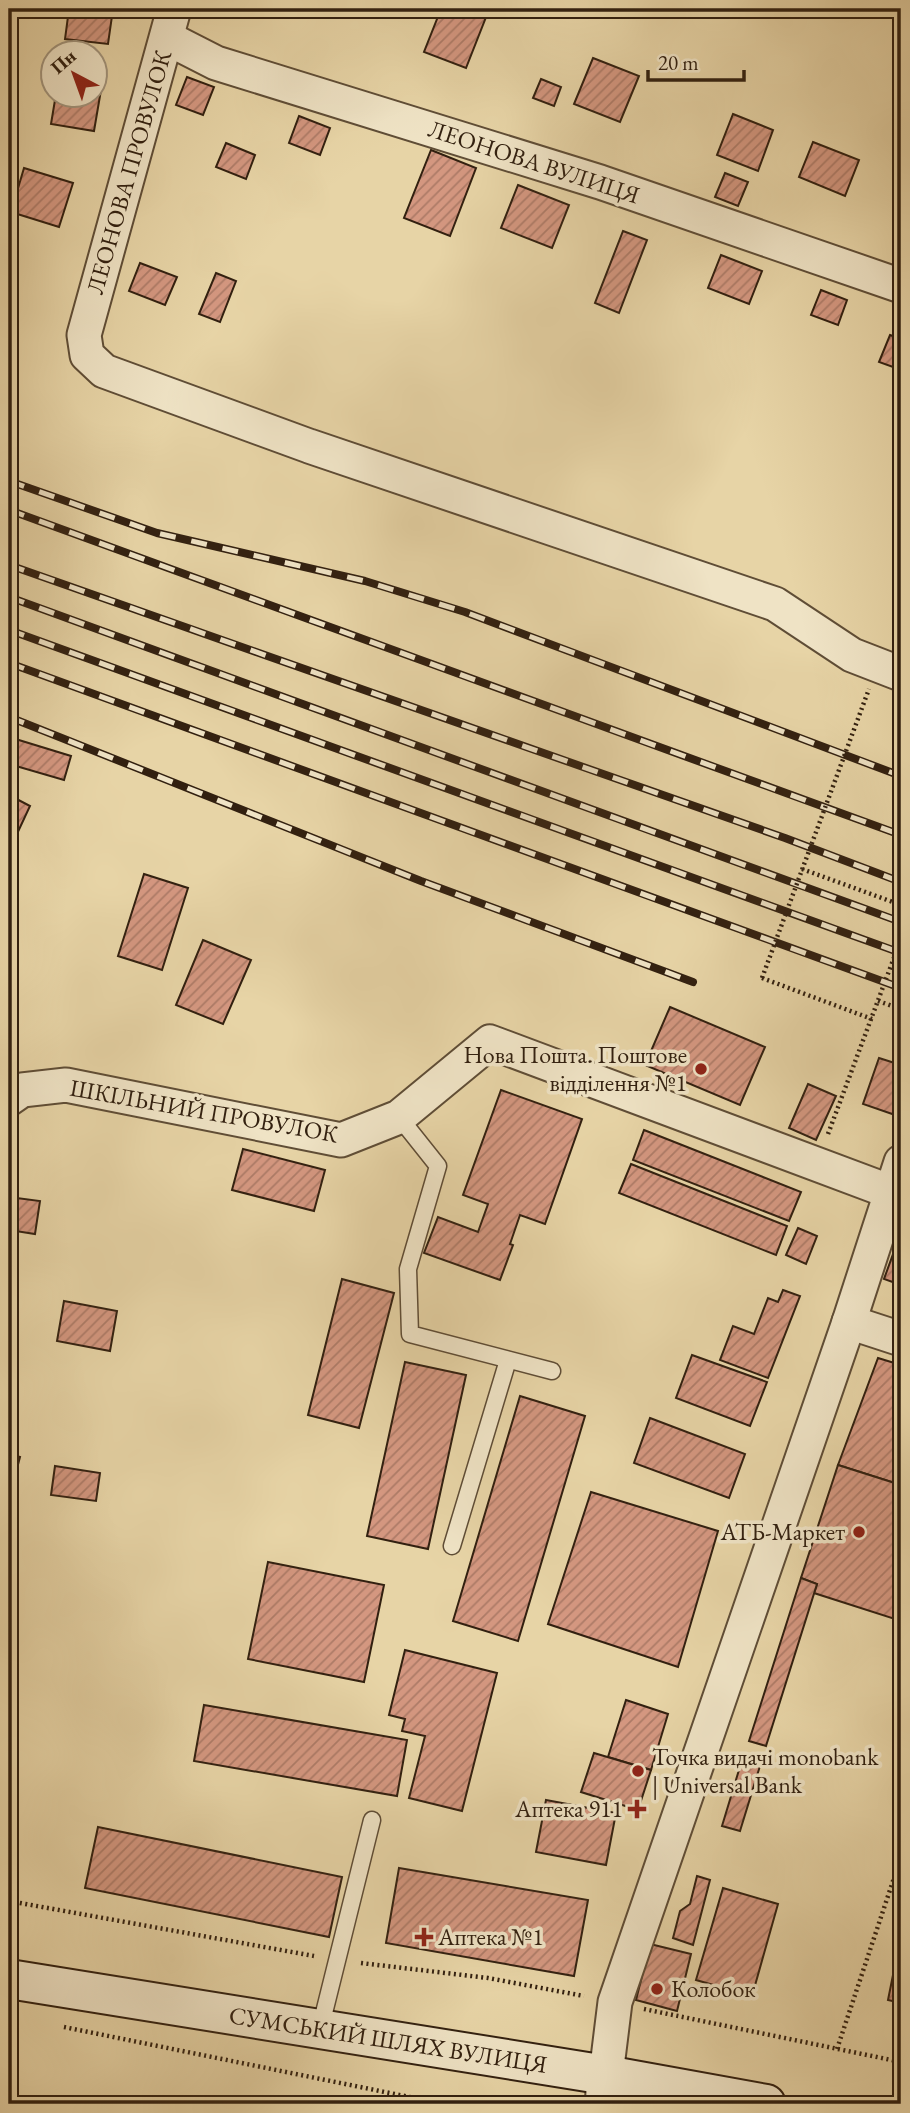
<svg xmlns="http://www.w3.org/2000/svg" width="910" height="2113" font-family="'EB Garamond',serif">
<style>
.building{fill:url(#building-hatch);stroke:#322010;stroke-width:2}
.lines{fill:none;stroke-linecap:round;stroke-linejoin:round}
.service-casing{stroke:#5f4d36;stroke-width:19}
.minor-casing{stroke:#5f4d36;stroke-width:37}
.tertiary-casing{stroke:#5f4d36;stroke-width:42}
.secondary-casing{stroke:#322010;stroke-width:42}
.path{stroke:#322010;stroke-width:4.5;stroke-dasharray:2 3.5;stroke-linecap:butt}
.service{stroke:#efe3c5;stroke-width:16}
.minor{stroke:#efe3c5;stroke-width:33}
.tertiary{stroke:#efe3c5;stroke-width:38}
.secondary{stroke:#efe3c5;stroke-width:38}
.rail-casing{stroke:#322010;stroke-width:8}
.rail{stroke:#efe3c5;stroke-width:5;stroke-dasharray:16;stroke-linecap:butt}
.path-bridge{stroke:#322010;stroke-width:4.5;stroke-dasharray:2 3.5;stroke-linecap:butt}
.poi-dot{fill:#8f2418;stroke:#efe3c5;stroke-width:2.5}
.labels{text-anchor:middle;stroke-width:7;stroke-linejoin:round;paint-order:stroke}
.street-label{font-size:24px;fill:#322010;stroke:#efe3c5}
.poi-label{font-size:24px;fill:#322010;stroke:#efe3c5;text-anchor:end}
</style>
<defs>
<pattern id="building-hatch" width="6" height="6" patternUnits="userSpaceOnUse" patternTransform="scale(1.75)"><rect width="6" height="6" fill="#d49780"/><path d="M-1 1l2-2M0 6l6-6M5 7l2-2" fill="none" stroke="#ad7b67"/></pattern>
</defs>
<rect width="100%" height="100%" fill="#e7d4a6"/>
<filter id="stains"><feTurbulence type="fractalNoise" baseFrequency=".00286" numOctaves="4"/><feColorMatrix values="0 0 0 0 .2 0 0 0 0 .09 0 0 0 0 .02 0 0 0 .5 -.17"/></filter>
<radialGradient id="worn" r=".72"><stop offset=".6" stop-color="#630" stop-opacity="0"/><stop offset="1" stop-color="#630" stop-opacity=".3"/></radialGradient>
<g class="building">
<polygon points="69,9 113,9 108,44 65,39"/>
<polygon points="441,9 480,9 488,12 466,68 424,52"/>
<polygon points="593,58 639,76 620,122 574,104"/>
<polygon points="187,77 214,87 203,115 176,105"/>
<polygon points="541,79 561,87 554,106 533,98"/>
<polygon points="94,83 102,84 94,131 51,124 56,94 94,94"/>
<polygon points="733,114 773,130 758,171 717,155"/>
<polygon points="299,116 330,128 320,155 289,143"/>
<polygon points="813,142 859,160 845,196 799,177"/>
<polygon points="226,143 255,155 246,179 216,167"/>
<polygon points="431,150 476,168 450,236 404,218"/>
<polygon points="24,168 73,183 59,227 11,212"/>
<polygon points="725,173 748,182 738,206 715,197"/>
<polygon points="518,185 569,205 552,248 501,228"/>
<polygon points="623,231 647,240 619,313 595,303"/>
<polygon points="721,255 762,271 749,304 708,288"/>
<polygon points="140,263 177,277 165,305 129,291"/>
<polygon points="216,273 236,281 220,322 199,314"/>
<polygon points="821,290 847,300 838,325 811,315"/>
<polygon points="890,335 901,339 901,347 893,367 879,362"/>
<polygon points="9,737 71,756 64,780 9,764"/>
<polygon points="9,795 30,806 16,836 9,832"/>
<polygon points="144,874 188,888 162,970 118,956"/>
<polygon points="203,940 251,960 223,1024 176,1005"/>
<polygon points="670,1007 765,1047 740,1105 645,1065"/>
<polygon points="879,1058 901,1065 901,1117 863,1104"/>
<polygon points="808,1084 836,1096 816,1140 789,1128"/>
<polygon points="501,1090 582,1119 545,1224 520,1215 510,1244 513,1245 500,1280 424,1253 438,1217 478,1232 488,1204 463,1195"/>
<polygon points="644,1130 801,1192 789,1221 633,1160"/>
<polygon points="243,1149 325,1170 314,1211 232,1190"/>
<polygon points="631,1164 787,1226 776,1255 619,1193"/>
<polygon points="9,1197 40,1201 35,1234 9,1230"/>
<polygon points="798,1228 817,1236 806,1264 786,1255"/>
<polygon points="901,1232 901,1285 884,1279"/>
<polygon points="342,1279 394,1293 359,1428 308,1415"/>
<polygon points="783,1290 800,1296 768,1378 720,1360 733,1326 754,1334 768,1298 778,1302"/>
<polygon points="64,1301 117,1311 110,1351 57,1341"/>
<polygon points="692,1355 767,1382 750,1426 676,1398"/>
<polygon points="878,1358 901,1365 901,1485 838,1465"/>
<polygon points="405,1362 466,1375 428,1549 367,1536"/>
<polygon points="9,1372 16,1374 9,1409"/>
<polygon points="520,1396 585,1416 518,1641 453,1621"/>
<polygon points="650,1418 745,1454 729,1498 634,1463"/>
<polygon points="9,1454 20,1457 9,1499"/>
<polygon points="838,1465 901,1485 901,1621 814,1593 817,1584 801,1578"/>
<polygon points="55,1466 100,1473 96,1501 51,1495"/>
<polygon points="591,1492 718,1531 678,1667 548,1624"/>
<polygon points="268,1562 384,1585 364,1682 248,1659"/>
<polygon points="801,1578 817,1584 766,1746 749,1741"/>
<polygon points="405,1650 497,1673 462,1811 409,1798 425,1736 402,1731 405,1719 389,1715"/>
<polygon points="626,1700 668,1714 651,1770 608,1757"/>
<polygon points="204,1705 407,1740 397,1796 194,1761"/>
<polygon points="594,1753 651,1770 638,1810 581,1792"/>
<polygon points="742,1760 760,1766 740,1831 722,1826"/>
<polygon points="546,1800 616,1813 606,1865 536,1852"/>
<polygon points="98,1827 342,1877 329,1937 85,1888"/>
<polygon points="399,1868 588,1900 574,1976 386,1943"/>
<polygon points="697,1876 710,1880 693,1945 673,1938 680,1911 690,1904"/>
<polygon points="723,1888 778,1904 752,1996 696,1980"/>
<polygon points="650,1944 691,1954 677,2011 636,2000"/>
<polygon points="893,1975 901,1977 901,2003 888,2000"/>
</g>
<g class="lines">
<defs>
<g id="service">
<polyline points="399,1117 438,1166 408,1269 410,1334 552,1371"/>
<polyline points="452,1546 508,1360"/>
<polyline points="320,2029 372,1820"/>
</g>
<g id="minor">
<polyline points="174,9 84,335 87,355 104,371 309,446 775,604 852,655 901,674"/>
<polyline points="167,38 216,63 600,182 901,286"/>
<polyline points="9,1099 22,1090 66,1085 341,1140 399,1117 490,1042 891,1192"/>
<polyline points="849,1322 901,1339"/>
<polyline points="606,2075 615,2002 849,1322 901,1162"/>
</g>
<polyline id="tertiary" points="605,2104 606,2075"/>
<polyline id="secondary" points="9,1979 606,2075 766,2104"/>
</defs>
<use href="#service" class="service-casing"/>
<use href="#minor" class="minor-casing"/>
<use href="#tertiary" class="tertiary-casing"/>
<use href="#secondary" class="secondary-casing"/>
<g class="path">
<polyline points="802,869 901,905"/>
<polyline points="762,978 872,1019"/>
<polyline points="878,1001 901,1009"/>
<polyline points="828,1134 901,939"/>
<polyline points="9,1901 314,1956"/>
<polyline points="361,1963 488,1978 584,1996"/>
<polyline points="644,2009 901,2062"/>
<polyline points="64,2027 444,2104"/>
<polyline points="837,2049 901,1857"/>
</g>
<use href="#service" class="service"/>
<use href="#minor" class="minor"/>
<use href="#tertiary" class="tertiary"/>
<use href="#secondary" class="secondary"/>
<defs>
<g id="rail">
<polyline points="9,481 157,533 365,581 465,612 901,776"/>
<polyline points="9,510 901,835"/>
<polyline points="9,565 785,838 901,882"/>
<polyline points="9,597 901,922"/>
<polyline points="9,630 901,953"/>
<polyline points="9,663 901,988"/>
<polyline points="9,717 421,881 693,982"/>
</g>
</defs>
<use href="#rail" class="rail-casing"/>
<use href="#rail" class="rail"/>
<polyline class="path-bridge" points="762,978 869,689"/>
</g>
<g class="poi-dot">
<circle cx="701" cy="1069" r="7"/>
<circle cx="859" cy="1532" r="7"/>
<circle cx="638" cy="1771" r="7"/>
<path d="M633.5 1798.5h7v7h7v7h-7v7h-7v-7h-7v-7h7z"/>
<path d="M420.5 1926.5h7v7h7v7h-7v7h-7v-7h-7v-7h7z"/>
<circle cx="657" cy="1989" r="7"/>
</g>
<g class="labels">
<g class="street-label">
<text transform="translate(534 162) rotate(18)" y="8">ЛЕОНОВА ВУЛИЦЯ</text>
<text transform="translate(129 172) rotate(-74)" y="8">ЛЕОНОВА ПРОВУЛОК</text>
<text transform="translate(204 1111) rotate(10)" y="8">ШКІЛЬНИЙ ПРОВУЛОК</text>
<text transform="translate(388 2040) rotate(9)" y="8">СУМСЬКИЙ ШЛЯХ ВУЛИЦЯ</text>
</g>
<g class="poi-label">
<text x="687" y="1063">Нова Пошта. Поштове<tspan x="687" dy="28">відділення №1</tspan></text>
<text x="845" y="1540">АТБ-Маркет</text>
<text x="652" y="1765" text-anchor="start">Точка видачі monobank<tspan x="652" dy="28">| Universal Bank</tspan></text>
<text x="623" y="1817">Аптека 911</text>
<text x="438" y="1945" text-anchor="start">Аптека №1</text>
<text x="671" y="1997" text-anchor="start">Колобок</text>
</g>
</g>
<rect width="910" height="2113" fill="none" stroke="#e7d4a6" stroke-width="35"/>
<rect x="10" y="10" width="889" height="2092" fill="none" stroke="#322010" stroke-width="3.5"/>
<rect x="18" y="18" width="875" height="2078" fill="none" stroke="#322010" stroke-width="2"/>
<g transform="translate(74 74) rotate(319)"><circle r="33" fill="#efe3c5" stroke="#a3957d" stroke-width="2"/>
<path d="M0-5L12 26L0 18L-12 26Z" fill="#8f2418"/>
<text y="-10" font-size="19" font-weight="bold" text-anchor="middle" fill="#322010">Пн</text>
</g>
<path d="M648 70v10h96v-10" fill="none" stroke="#322010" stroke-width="3.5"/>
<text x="658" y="70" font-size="21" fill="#322010" stroke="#efe3c5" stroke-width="5" paint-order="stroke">20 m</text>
<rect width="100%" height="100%" filter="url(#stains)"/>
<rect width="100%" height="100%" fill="url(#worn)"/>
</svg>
